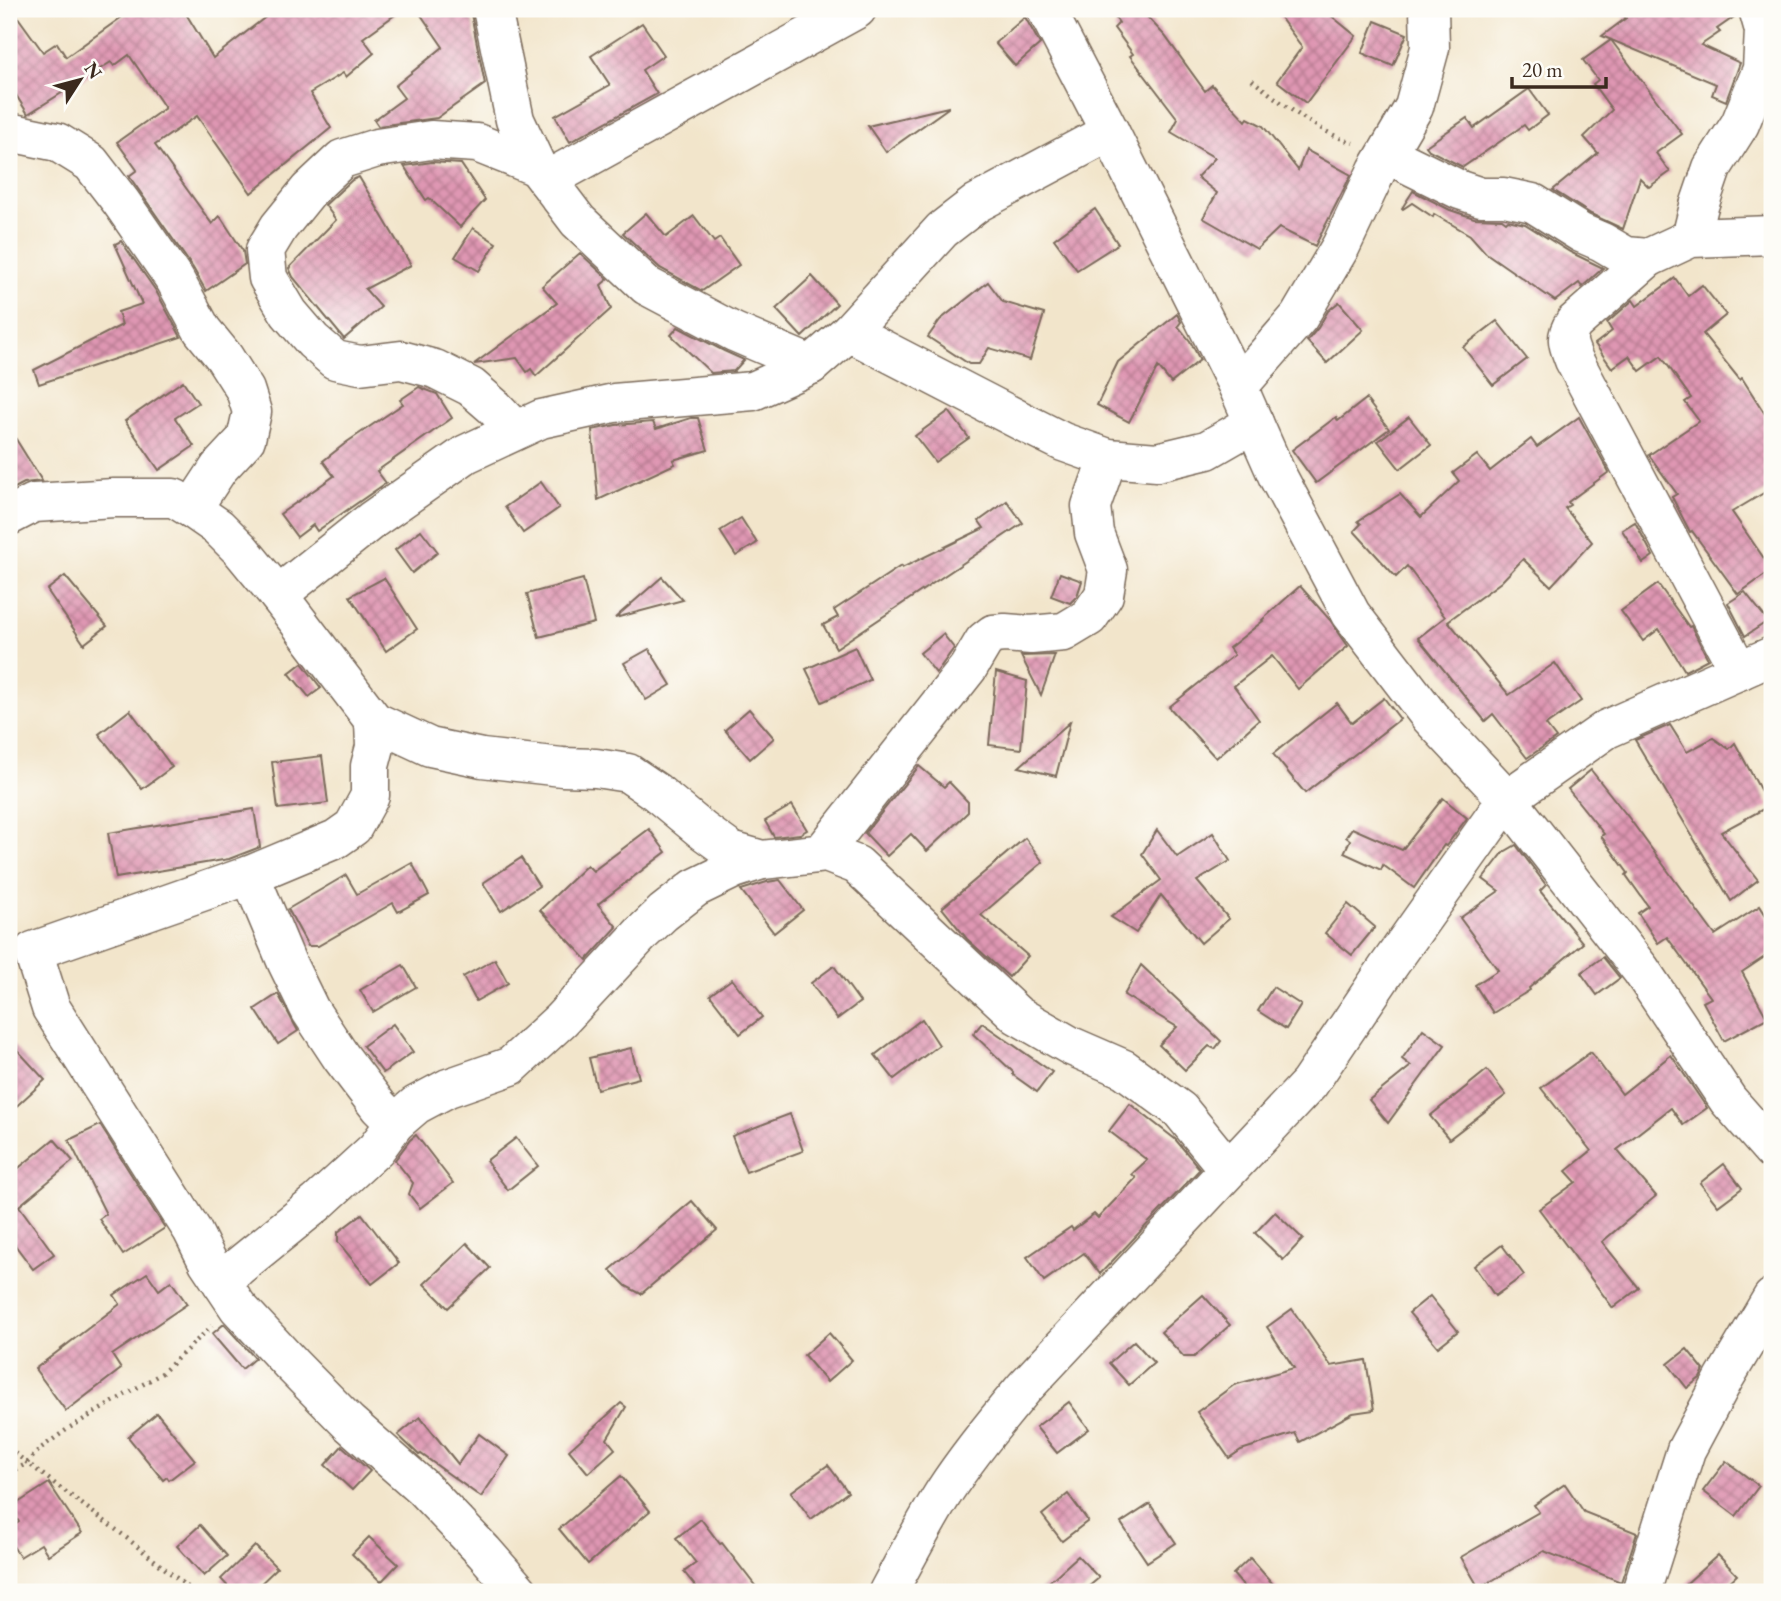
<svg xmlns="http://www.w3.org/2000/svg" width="1781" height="1601" font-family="'EB Garamond',serif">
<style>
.building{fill:url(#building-cross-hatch)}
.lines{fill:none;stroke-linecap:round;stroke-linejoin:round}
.street-casing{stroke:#7b6b5b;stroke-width:41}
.path{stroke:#7b6b5b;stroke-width:4.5;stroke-dasharray:2 5;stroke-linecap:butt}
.street{stroke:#fff;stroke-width:38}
</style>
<defs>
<pattern id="building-cross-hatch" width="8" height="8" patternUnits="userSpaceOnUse" patternTransform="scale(1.75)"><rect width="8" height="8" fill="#df97b3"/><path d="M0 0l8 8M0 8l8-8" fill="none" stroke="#b67b91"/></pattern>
</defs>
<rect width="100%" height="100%" fill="#fdfcf7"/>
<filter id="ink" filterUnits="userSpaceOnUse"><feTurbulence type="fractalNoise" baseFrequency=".0143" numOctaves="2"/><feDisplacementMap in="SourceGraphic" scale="14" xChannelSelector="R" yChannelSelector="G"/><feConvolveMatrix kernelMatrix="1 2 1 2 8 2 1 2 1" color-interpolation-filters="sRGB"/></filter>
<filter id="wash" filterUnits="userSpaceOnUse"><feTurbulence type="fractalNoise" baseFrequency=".00686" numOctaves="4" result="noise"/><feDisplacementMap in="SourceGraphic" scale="28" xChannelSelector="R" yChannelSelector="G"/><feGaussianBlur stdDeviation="1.57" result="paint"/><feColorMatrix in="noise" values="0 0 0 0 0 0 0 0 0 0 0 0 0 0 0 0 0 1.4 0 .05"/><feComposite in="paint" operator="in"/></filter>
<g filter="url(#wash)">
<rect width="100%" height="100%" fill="#f2e5cb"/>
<g id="blocks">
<g class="building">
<polygon points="9,9 12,9 43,52 57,43 66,57 133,9 183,9 213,58 276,9 403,9 363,38 374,53 346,77 343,73 310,93 331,128 251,193 197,116 155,145 212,224 220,216 243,251 245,264 206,291 193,268 129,176 137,170 117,142 165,108 129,55 114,66 111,62 28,114 9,84"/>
<polygon points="417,9 470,9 485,84 437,118 378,126 374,120 404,98 395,86 443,47"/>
<polygon points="1109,9 1140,9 1165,36 1205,91 1212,85 1246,121 1248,118 1263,126 1298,170 1306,150 1351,175 1315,246 1279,228 1257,249 1203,218 1217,193 1197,177 1215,158 1171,132 1178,119 1130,56 1133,54 1114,28 1119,23"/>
<polygon points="1274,9 1323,9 1356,36 1306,103 1277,81 1302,47"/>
<polygon points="1618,9 1737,9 1737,15 1717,29 1720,32 1701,45 1740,63 1726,101 1712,95 1716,84 1602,36 1626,18"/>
<polygon points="1025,17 1040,44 1015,66 995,43"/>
<polygon points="1375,21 1407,34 1393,66 1362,53"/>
<polygon points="642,23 664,55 642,70 657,94 570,142 555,116 610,85 591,56"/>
<polygon points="1611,40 1682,134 1656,153 1670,172 1649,187 1640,178 1623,229 1591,214 1553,190 1598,153 1584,137 1612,110 1593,84 1598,80 1583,60"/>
<polygon points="1529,89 1548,115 1528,130 1524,125 1463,167 1429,150 1426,146 1467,118 1474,128"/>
<polygon points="948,107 948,108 886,152 868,126"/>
<polygon points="432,162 461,164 485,200 460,227 429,198 426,200 404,166"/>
<polygon points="359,177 411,265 365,289 381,307 344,339 293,277 289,268 336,220 325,205 352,180"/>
<polygon points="1413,191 1450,210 1474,218 1502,219 1506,222 1508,220 1525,224 1570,252 1603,268 1582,287 1579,283 1555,301 1486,253 1470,235 1434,214 1433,217 1412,203 1403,209 1402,208"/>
<polygon points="1095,209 1118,244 1077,270 1054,239"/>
<polygon points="646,213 666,237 694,216 714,242 720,238 739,265 702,291 660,268 623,233"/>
<polygon points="473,228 496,243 479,271 455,257"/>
<polygon points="121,241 156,291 181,337 39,384 34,370 122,325 118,312 142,304 115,244"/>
<polygon points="580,253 608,279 601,285 611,309 536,376 531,369 527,372 517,358 474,364 557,303 542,286"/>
<polygon points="812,276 837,304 802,337 776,309"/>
<polygon points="1675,278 1688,296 1702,285 1726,315 1703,334 1740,380 1742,378 1772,425 1772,488 1732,512 1772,570 1738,594 1692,531 1690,532 1672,497 1677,494 1649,455 1699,421 1685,402 1691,398 1661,356 1640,371 1629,356 1612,368 1595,344 1612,331 1607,323 1633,300 1637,306"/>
<polygon points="988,282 1003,302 1044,314 1030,360 989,348 979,364 969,364 928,337 940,320"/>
<polygon points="1339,302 1363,330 1327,363 1307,341 1318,328 1328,311"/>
<polygon points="1177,314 1181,322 1178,326 1190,341 1200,360 1171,383 1158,367 1129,422 1097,405 1118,362"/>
<polygon points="1497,321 1527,359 1493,385 1463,347"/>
<polygon points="678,327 724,351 744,360 734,371 711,373 671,335"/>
<polygon points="183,381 198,403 175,418 194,446 159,470 125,421"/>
<polygon points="419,387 437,394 452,418 377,471 386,483 317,531 313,525 297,537 280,514 334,476 323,461 347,442 403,404 400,400"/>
<polygon points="1366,399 1389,429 1316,483 1292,450 1336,417 1338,421"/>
<polygon points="949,411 969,438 935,462 915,436"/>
<polygon points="1409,417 1431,445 1400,469 1378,441"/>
<polygon points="1579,417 1609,472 1568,502 1570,505 1565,508 1592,542 1551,586 1523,559 1501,582 1448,621 1509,695 1555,663 1581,701 1546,725 1556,738 1527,758 1493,714 1485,721 1418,638 1445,617 1407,566 1396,577 1354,531 1361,524 1358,521 1400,494 1421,517 1459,481 1453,473 1477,455 1490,471 1531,439 1537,447"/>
<polygon points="691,418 698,418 708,450 673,460 675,464 598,500 592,430 616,425 653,422 656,429"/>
<polygon points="9,428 42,481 24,483 9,491"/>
<polygon points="541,482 559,508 523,533 505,507"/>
<polygon points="1007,501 1023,523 836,648 823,625 838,617 834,610 901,566 902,568 984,528 979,521"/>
<polygon points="741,518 757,543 736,556 720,531"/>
<polygon points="1635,522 1653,556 1643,563 1622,530"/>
<polygon points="421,530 438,552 412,573 395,550"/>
<polygon points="1060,573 1082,581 1077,596 1070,603 1051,596"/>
<polygon points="65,576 107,626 84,644 47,590"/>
<polygon points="662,577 683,600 615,618"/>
<polygon points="384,578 417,629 386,651 350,596"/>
<polygon points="583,579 594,623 539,637 527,594"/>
<polygon points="1658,584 1689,627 1691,626 1708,659 1685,671 1659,629 1643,641 1621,611"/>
<polygon points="1300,586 1330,620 1348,646 1298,689 1272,656 1234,686 1259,720 1216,758 1169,707 1234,655 1229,648 1263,621 1262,620"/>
<polygon points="1745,592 1768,621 1745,636 1728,603"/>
<polygon points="943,634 954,648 936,673 920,653"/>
<polygon points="855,647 870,680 822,702 806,669"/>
<polygon points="649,649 671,685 646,700 624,663"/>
<polygon points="1055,655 1041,695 1021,656"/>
<polygon points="302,663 321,688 309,697 289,673"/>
<polygon points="996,672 1027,681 1021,749 989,745"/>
<polygon points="1384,698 1400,719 1305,793 1273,754 1337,703 1352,723"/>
<polygon points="749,709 774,738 750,759 725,730"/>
<polygon points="130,710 172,767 142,789 99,734"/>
<polygon points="1070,722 1056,776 1019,767"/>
<polygon points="1670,725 1687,752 1713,738 1729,749 1735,743 1769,806 1721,832 1758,880 1731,901 1635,740"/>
<polygon points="322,756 328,803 278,809 272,762"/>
<polygon points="919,766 944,787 949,782 968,802 968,812 927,851 911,834 887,856 865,833"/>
<polygon points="1591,770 1629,818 1715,935 1760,906 1772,925 1772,952 1742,972 1767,1018 1724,1041 1703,1002 1711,998 1667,937 1658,943 1638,913 1648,906 1626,875 1628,873 1601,836 1604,834 1568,789"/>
<polygon points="1443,798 1467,818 1446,846 1444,845 1414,888 1383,865 1381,870 1344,853 1350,840 1346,837 1352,828 1402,850"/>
<polygon points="792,805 807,830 800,834 774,837 765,821"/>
<polygon points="254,809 260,847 229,859 116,878 108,833"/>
<polygon points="649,829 666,852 598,904 617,927 587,960 540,910 587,865 593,871"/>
<polygon points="1157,830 1177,857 1213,833 1230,861 1197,881 1229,919 1201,943 1161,895 1136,933 1111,917 1161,880 1142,854"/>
<polygon points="1025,838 1043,862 981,915 1028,956 1009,977 967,939 942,908"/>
<polygon points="1516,845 1546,885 1540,891 1583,943 1529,988 1530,990 1493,1013 1475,985 1498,970 1460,918 1499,891 1483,879 1504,852"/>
<polygon points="521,858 539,886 501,911 483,883"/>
<polygon points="412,863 429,895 398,912 393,903 318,946 308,946 288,909 346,875 357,894"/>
<polygon points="780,880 803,910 774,933 741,890 767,882"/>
<polygon points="1348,904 1375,927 1352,955 1325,933"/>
<polygon points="1603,957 1620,978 1597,995 1581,973"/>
<polygon points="495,959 508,983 476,1001 463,977"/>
<polygon points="403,965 416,987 373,1012 360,990"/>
<polygon points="1141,965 1221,1041 1215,1049 1209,1046 1185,1070 1159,1045 1177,1027 1124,995"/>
<polygon points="834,966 860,1002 837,1019 811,983"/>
<polygon points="732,979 762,1017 740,1034 710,995"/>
<polygon points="1273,987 1301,1005 1286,1029 1258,1011"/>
<polygon points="278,994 298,1031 278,1044 255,1009"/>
<polygon points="922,1019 939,1045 894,1079 875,1055"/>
<polygon points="982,1023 1052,1072 1037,1092 1013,1075 1013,1072 973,1034"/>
<polygon points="393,1024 413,1052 383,1073 363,1046"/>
<polygon points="1423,1029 1445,1045 1388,1123 1369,1100 1411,1066 1402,1059"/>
<polygon points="9,1041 45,1080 9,1113"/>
<polygon points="631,1048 639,1078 597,1089 589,1058"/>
<polygon points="1591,1052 1622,1094 1671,1055 1707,1108 1683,1125 1671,1108 1617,1150 1656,1196 1602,1242 1639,1288 1613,1308 1539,1209 1576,1182 1566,1171 1591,1151 1541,1088"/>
<polygon points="1487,1070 1506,1095 1449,1139 1430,1116"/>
<polygon points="1130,1104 1175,1139 1200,1169 1100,1274 1084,1253 1044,1281 1027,1257 1071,1227 1073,1230 1094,1214 1098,1218 1136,1178 1132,1174 1147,1160 1109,1131"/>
<polygon points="790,1114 803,1151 746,1172 732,1136"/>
<polygon points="100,1125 165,1228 123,1255 99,1219 106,1214 69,1140"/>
<polygon points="416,1135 453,1183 420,1208 409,1194 413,1183 395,1160 410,1140"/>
<polygon points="516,1138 538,1166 508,1190 486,1161"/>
<polygon points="54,1139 73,1161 19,1206 54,1254 33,1269 9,1237 9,1176"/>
<polygon points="1724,1164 1742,1188 1718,1206 1700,1183"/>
<polygon points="692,1201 717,1230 641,1294 626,1286 610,1270"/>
<polygon points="1275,1212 1303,1239 1283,1260 1255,1233"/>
<polygon points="362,1214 399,1263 372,1284 338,1242 338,1232"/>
<polygon points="467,1243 490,1268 448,1308 424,1284"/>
<polygon points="1502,1245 1524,1275 1495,1296 1474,1266"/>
<polygon points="147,1273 159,1290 171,1281 187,1304 112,1355 121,1369 66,1411 35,1369 120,1304 114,1295"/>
<polygon points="1203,1295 1230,1325 1194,1357 1184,1357 1161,1332"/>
<polygon points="1430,1296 1458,1331 1438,1347 1409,1313"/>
<polygon points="1292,1309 1331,1366 1366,1360 1374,1410 1353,1413 1300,1442 1295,1433 1241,1450 1229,1458 1197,1412 1234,1385 1294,1368 1267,1327"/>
<polygon points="224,1324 255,1358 242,1369 212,1334"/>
<polygon points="829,1333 852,1360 827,1382 804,1355"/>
<polygon points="1134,1341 1154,1363 1129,1385 1109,1363"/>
<polygon points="1687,1349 1704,1370 1700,1378 1687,1388 1668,1364"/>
<polygon points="1069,1402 1089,1429 1057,1453 1036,1427"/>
<polygon points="621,1403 626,1407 607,1439 615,1449 588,1473 569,1450"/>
<polygon points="157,1413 195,1460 169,1480 167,1477 163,1480 128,1437"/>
<polygon points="420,1417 458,1464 479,1434 509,1456 481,1497 421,1454 419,1455 398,1435"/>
<polygon points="342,1446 370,1471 352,1490 325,1465"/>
<polygon points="1726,1461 1759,1486 1736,1516 1703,1491"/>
<polygon points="828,1465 848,1492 811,1519 791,1492"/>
<polygon points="621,1476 650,1511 588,1564 559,1529"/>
<polygon points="49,1483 82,1533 48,1555 41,1544 20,1557 9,1540 9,1529 19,1522 10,1508"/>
<polygon points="1565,1484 1584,1512 1637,1533 1621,1582 1544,1551 1479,1588 1461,1557 1539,1512 1534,1505"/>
<polygon points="1068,1494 1088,1521 1062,1541 1042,1515"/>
<polygon points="1150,1504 1176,1543 1147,1562 1121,1523"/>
<polygon points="701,1519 720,1544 722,1543 760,1592 700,1592 684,1572 696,1563 676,1538"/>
<polygon points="200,1525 227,1556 204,1576 177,1546"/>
<polygon points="369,1537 398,1564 381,1582 352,1554"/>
<polygon points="255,1546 277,1568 252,1592 233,1592 221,1579"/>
<polygon points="1718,1555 1737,1575 1718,1592 1677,1592"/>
<polygon points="1078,1556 1099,1578 1082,1592 1038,1592"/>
<polygon points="1250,1558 1280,1592 1248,1592 1233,1574"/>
</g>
</g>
</g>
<g filter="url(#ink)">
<use href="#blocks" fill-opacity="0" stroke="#7b6b5b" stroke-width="2"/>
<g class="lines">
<defs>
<g id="street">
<polyline points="492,9 515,120 537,167 578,221 647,286 734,332 811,365 849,332 942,230 977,203 1110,132"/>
<polyline points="1046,9 1110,132 1238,387 1277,475 1351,614 1430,717 1507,799 1641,970 1728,1100 1772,1150"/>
<polyline points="9,132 57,142 91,163 121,202 175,280 202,330 224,357 245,390 252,412 246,439 219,468 192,509"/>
<polyline points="1387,154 1460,190 1481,197 1504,197 1533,203 1581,233 1602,242 1626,256 1648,258 1691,238 1772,235"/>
<polyline points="547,180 857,9"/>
<polyline points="1691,238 1699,206 1712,168 1740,124 1762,69 1764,30 1758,9"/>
<path d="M1648,258L1574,323C1564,338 1568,344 1574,360L1739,671"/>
<polyline points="849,332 1027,424 1063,442 1108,458 1157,462 1207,450 1254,423"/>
<polyline points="1238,387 1299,317 1341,246 1377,170 1414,107 1430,48 1429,9"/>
<polyline points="516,430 494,407 471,387 435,369 401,360 360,365 335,360 313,341 289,313 268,278 265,250 279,227 309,190 342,159 377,148 431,140 477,143 537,167"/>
<polyline points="9,516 34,503 114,498 174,498 192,509 218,527 241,550 278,595 374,721 430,747 482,758 562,767 596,768 628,773 656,792 702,830 731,851 762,860 826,853 857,865 1017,1015 1071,1046 1124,1069 1180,1110 1228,1169"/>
<polyline points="278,595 372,520 466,454 541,419 614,403 753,391 811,365"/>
<polyline points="374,721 375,747 370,766 370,796 353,827 336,839 250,875 33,951 51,1008 192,1230 208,1262 238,1307 291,1364 349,1423 422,1487 484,1552 519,1592"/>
<polyline points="822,853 968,668 984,641 993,634 1005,633 1031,635 1064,632 1089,617 1104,595 1108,570 1094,533 1091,506 1108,458"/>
<polyline points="250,875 287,963 310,1010 341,1057 379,1107 395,1123"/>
<polyline points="222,1283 238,1267 317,1203 376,1149 395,1123 416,1105 448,1088 511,1066 561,1020 642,933 663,913 695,888 734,869 762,860"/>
<path d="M888,1592C906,1558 924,1524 944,1492C968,1455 996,1421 1024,1388L1309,1084L1388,967L1507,799L1607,729L1772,656"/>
<polyline points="1641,1592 1686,1450 1724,1379 1772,1298"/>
</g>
</defs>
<use href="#street" class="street-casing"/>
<g class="path">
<path d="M1252,80C1283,104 1315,130 1353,143"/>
<polyline points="9,1449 123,1535 194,1592"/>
<polyline points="9,1473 26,1464 41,1448 69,1428 162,1373 212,1326"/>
</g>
<use href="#street" class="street"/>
</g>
</g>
<rect width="1781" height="1601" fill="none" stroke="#fdfcf7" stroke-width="35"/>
<g transform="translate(80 80) rotate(54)" stroke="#fdfcf7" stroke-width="5" paint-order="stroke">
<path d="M0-5L12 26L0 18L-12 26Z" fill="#3b2a1e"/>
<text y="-10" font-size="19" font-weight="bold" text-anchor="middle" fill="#3b2a1e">N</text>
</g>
<path d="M1512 77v10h94v-10" fill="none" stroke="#3b2a1e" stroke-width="3.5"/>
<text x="1522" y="77" font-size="21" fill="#3b2a1e" stroke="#fdfcf7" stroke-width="5" paint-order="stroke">20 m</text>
</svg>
